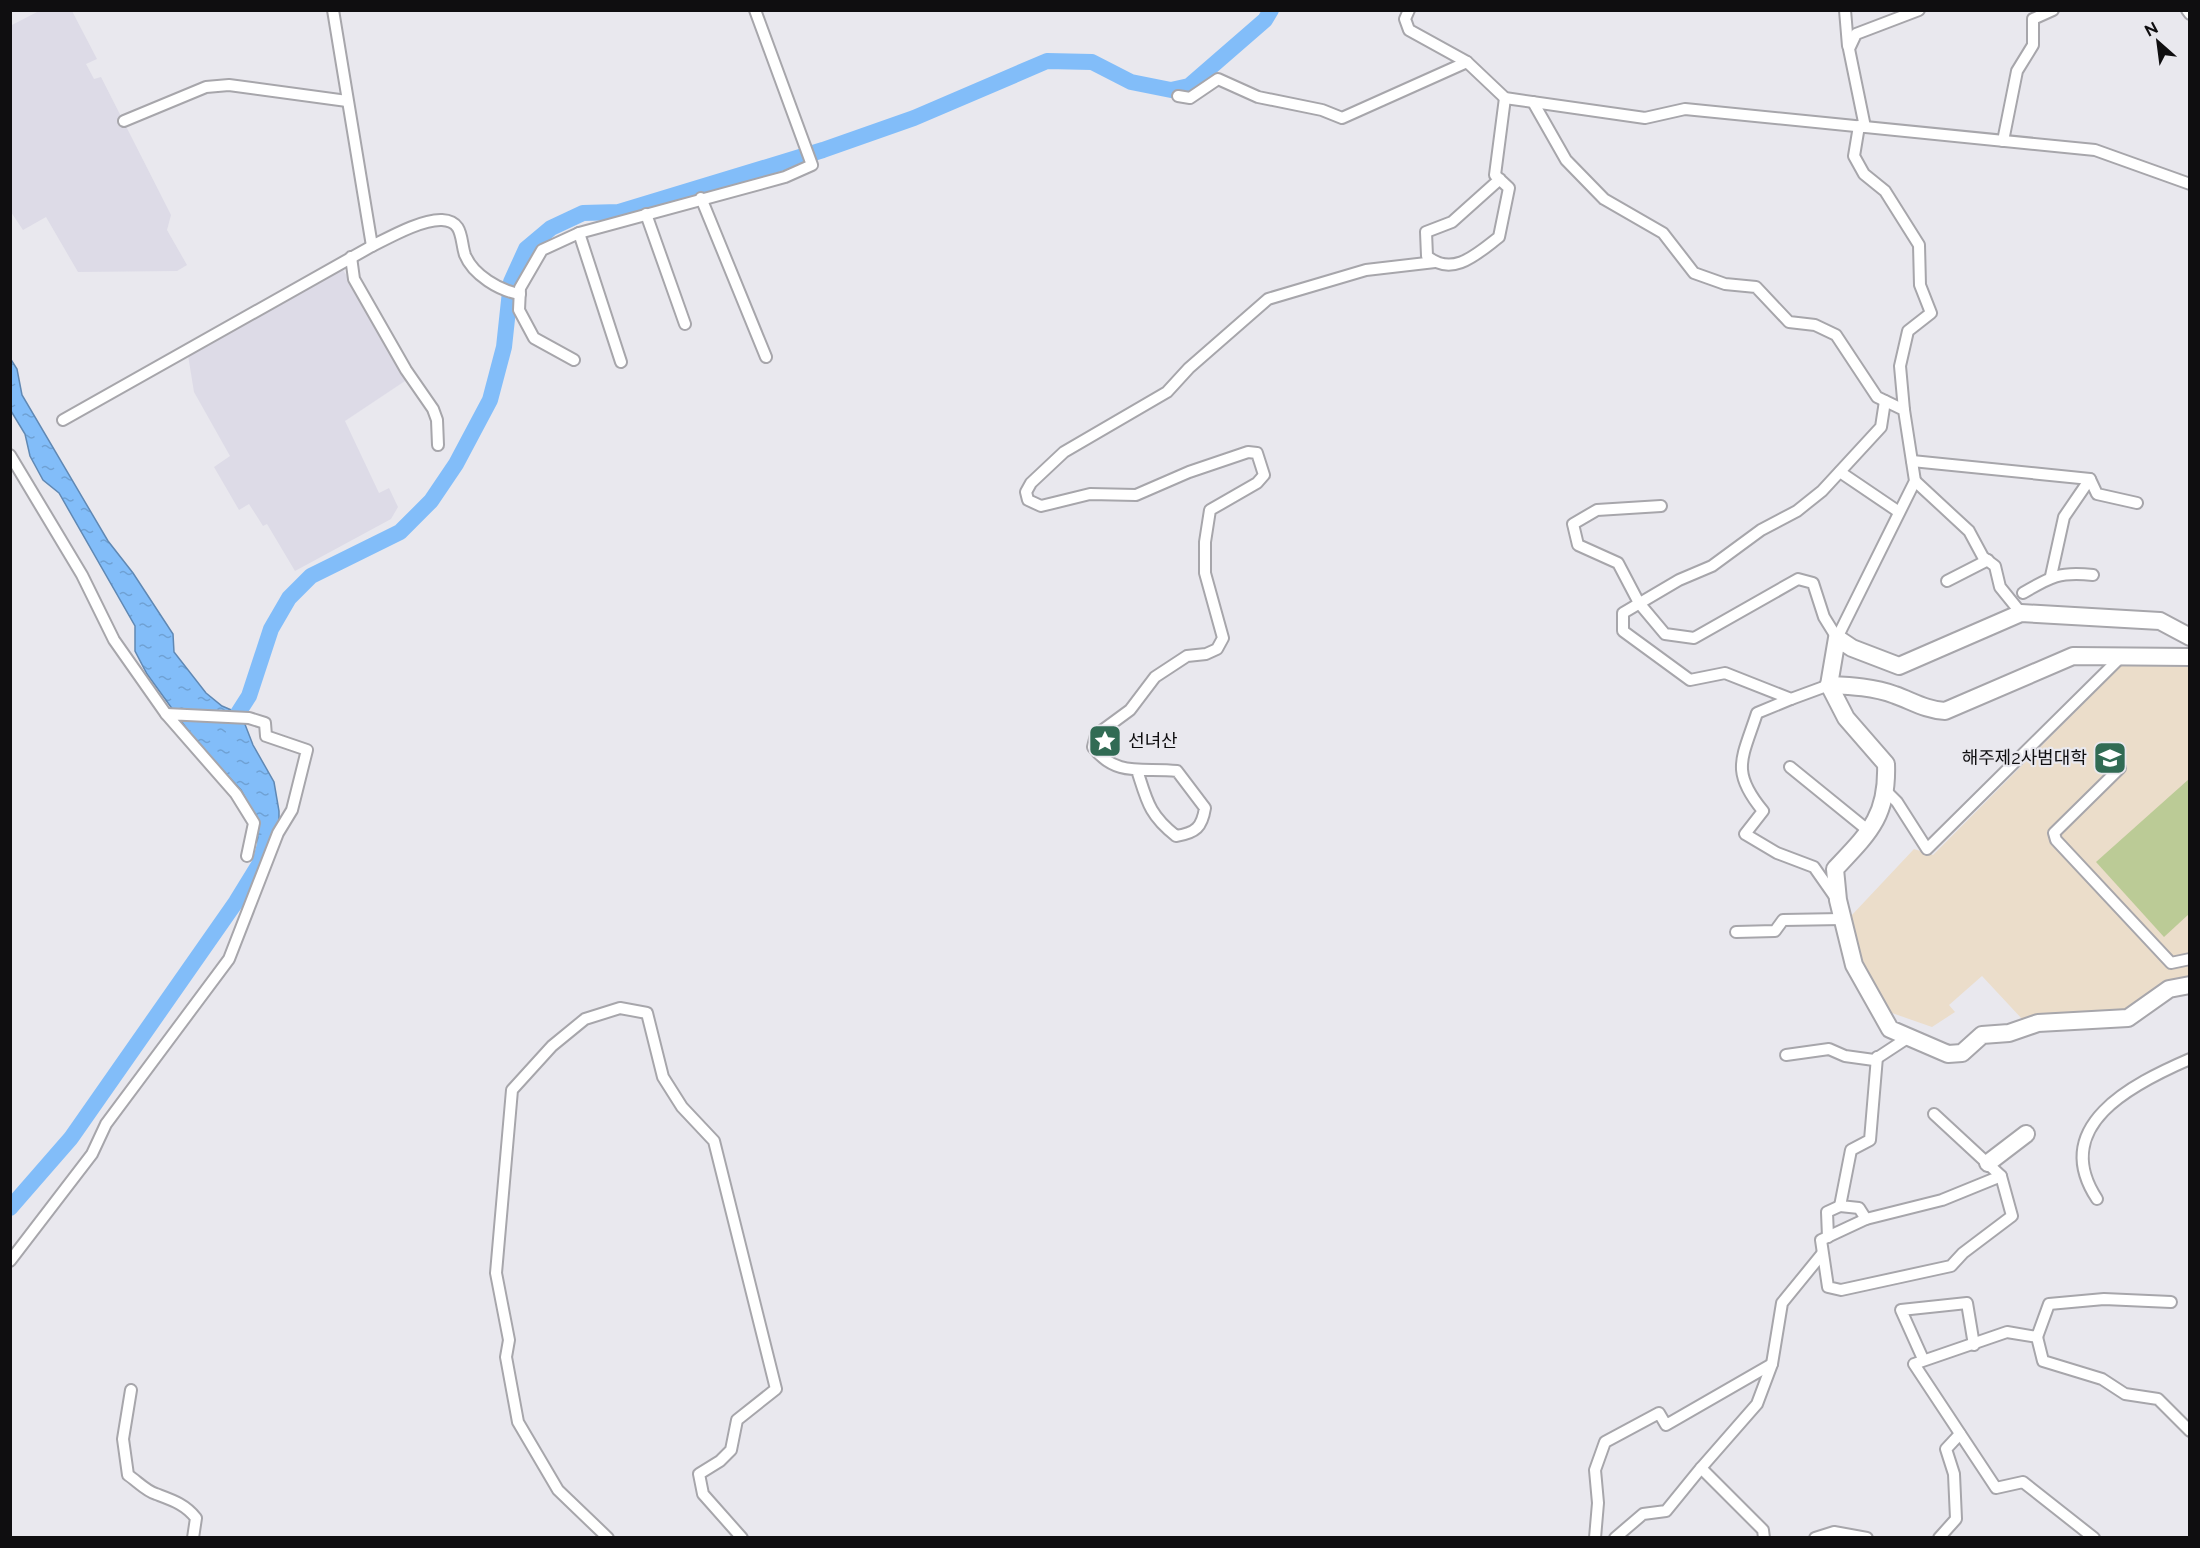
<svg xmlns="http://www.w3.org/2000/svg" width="2200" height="1548" font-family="Raleway,'Noto Sans KR',sans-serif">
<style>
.built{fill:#dddbe7}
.education{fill:#ebddca}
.grass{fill:#bbcb96}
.water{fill:url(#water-ripples);stroke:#6088b3;stroke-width:1.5}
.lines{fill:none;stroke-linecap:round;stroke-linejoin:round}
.river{stroke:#82bdf9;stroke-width:16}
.street-casing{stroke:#a7a6ab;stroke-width:14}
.secondary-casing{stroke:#a7a6ab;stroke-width:20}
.street{stroke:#fff;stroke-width:10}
.secondary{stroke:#fff;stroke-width:16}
.labels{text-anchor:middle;stroke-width:4.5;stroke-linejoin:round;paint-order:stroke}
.poi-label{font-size:18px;fill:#0f0e10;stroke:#e9e8ee;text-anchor:start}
</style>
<defs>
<pattern id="water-ripples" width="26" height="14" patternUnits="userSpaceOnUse" patternTransform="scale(1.5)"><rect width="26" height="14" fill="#82bdf9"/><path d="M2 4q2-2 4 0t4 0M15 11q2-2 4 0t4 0" fill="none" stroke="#6fa1d4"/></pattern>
</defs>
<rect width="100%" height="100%" fill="#e9e8ee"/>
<g class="built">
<polygon points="39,11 72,11 97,59 86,64 94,79 101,77 171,215 167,230 187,265 177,271 78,272 46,217 23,230 11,212 10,26"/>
<polygon points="342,268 408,379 345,421 379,493 389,488 398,507 391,519 295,571 267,524 263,526 249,504 239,510 214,467 230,456 194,392 188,355"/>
</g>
<polygon class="education" points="2123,664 2189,666 2189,979 2129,1012 2023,1020 1982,976 1949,1005 1955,1012 1932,1027 1892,1013 1859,959 1851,916 1914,849 1933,855"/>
<polygon class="grass" points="2189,779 2189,914 2164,937 2096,862"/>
<polygon class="water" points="10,358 17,369 22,395 108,541 133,573 173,634 174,652 206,693 222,706 241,714 253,745 274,782 279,811 279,825 260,863 256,818 241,790 197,743 147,674 135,651 135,626 59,493 43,480 30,456 25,434 11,411"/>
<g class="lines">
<g class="river">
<polyline points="234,732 233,721 249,696 271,629 289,598 311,576 400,532 431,501 456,464 490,400 504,347 511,282 526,249 551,228 583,213 619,212 823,150 914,118 1047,61 1092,62 1131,82 1171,90 1189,86 1265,20 1271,10"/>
<polyline points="10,1208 71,1138 236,902 260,863 266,841"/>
</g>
<defs>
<g id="street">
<polyline points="333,10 372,246"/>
<polyline points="1409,10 1405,19 1409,30 1467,62 1505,98 1645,118 1685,109 2095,150 2190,184"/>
<polyline points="1845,10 1848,46"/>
<polyline points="2187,10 2190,14"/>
<polyline points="1178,96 1190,98 1218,79 1258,97 1322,110 1342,118 1467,62"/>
<polyline points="1533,102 1566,160 1604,199 1663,233 1694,273 1725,284 1756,287 1789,322 1815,325 1836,335 1877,397 1904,410 1915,481 1837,638"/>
<polyline points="124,121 206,87 229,85 347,101"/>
<polyline points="1859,126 1854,156 1864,174 1885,191 1919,245 1920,285 1931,313 1908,331 1900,366 1904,410"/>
<polyline points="1865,127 1849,49 1856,34 1919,10"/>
<polyline points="2003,141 2017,71 2033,45 2033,19 2053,10"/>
<path d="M1500,179L1452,222L1426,232L1427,256C1453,278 1478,253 1499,237L1509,188L1495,175L1505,98"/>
<polyline points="701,198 766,357"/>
<polyline points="646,214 685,324"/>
<polyline points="579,233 621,362"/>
<polyline points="351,257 354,279 406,370 433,409 437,420 438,445"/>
<polyline points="574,360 534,338 519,310 520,288 542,250 579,233 785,177 812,165 755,10"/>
<path d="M63,420L372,246C390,237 422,219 442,220C464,221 460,240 465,255C473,275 500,291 520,294"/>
<polyline points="10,455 82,575 114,640 166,714"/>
<polyline points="1912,461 2090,479 2097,494 2137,503"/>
<polyline points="1840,472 1899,512"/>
<polyline points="1915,481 1969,531 1983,557 1995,566 2000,587 2021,613"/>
<polyline points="1661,506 1597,510 1573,524 1578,545 1618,563 1639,603 1665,634 1694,638 1798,579 1813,583 1824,617 1837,638"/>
<polyline points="2051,576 2064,517 2090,479"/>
<polyline points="1947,581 1988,560"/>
<path d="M2023,593C2050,577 2060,571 2093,575"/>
<polyline points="1829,685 1791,699 1725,673 1690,680 1623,631 1623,613 1679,580 1712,566 1761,530 1797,511 1822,491 1881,427 1885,401"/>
<path d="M1791,699L1757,713C1742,759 1730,771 1763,811L1745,834L1777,853L1814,867L1835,897"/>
<polyline points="1790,767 1870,832"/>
<polyline points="2120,768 2054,833 2056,840 2171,963 2190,959"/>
<path d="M1137,770C1147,801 1149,815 1176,836C1196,833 1202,827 1205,808L1177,771C1144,767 1116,778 1093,747L1096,735L1130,710L1155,677L1187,656L1206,654L1217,649L1223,638L1205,573V542L1210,510L1257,483L1264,475L1257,453L1248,452L1189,472L1136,495L1090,494L1041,506L1028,500L1026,492L1031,483L1064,452L1167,392L1189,368L1268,299L1366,270L1435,262"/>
<polyline points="1884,789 1897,802 1927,849 2122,656"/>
<polyline points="1736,932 1775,931 1783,920 1842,919"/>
<polyline points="1786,1055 1829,1049 1845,1056 1874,1060 1909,1037"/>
<polyline points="1877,1057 1870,1140 1851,1150 1840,1206 1859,1208 1866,1219 1942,1200 2001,1176 1934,1114"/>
<path d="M2097,1199C2049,1126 2132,1084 2190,1059"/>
<polyline points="1866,1219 1821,1240 1828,1287 1841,1290 1951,1266 1963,1253 2012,1216 2001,1176"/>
<polyline points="1828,1237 1827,1212 1840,1206"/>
<polyline points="10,1261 92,1154 106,1124 229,959 278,833 292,810 307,750 266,736 265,723 249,718 166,714 236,794 254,823 247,856"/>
<polyline points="2037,1337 2049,1304 2104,1299 2171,1302"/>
<polyline points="1923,1359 1901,1310 1967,1303 1974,1345"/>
<path d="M131,1390L123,1439L128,1475C137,1481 146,1491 156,1494C172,1500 185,1504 196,1518L193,1538"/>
<polyline points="1701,1468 1757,1404 1772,1364 1782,1303 1822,1254"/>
<polyline points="608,1538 558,1490 518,1422 506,1357 509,1340 496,1273 512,1090 552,1046 585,1019 620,1008 647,1013 663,1077 682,1107 714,1141 776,1389 737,1420 731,1450 720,1461 699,1474 703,1494 742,1538"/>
<polyline points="1595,1538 1598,1503 1595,1470 1605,1442 1659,1413 1666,1425 1772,1364"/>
<polyline points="1615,1538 1643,1514 1666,1511 1701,1468 1763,1530 1764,1538"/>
<polyline points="1815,1538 1834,1532 1867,1538"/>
<polyline points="1939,1538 1956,1519 1954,1474 1946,1449 1960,1434"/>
<polyline points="2094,1538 2023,1482 1996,1488 1914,1364 2007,1332 2037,1337 2043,1361 2102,1379 2125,1394 2158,1399 2190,1431"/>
</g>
<g id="secondary">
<path d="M2190,637L2160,621L2021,613L1899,666L1852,648L1837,638L1829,685L1846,718L1886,764C1888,816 1869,833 1835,869L1838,900L1854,965L1890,1029L1948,1054L1962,1053L1982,1035L2009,1033L2038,1023L2128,1018L2169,989L2190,985"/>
<path d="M1829,685C1851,686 1874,687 1895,695C1912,701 1926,710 1945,711L2073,656L2190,657"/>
<polyline points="1988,1163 2026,1134"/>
</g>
</defs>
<use href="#street" class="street-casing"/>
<use href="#secondary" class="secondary-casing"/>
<use href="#street" class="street"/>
<use href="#secondary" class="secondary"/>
</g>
<defs>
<symbol id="sight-square" viewBox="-11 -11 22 22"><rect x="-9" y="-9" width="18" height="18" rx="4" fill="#316b54" stroke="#e9e8ee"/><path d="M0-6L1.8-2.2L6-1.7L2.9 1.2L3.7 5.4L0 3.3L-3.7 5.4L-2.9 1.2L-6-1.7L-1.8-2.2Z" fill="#fff"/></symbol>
<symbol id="university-square" viewBox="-11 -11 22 22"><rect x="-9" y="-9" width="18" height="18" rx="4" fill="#316b54" stroke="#e9e8ee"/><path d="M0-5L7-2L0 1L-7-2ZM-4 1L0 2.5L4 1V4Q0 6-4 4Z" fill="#fff"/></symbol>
</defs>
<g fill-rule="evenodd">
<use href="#sight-square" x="1086" y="722" width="38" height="38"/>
<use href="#university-square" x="2091" y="739" width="38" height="38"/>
</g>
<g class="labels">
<g class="poi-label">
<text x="1128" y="747">선녀산</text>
<text x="2087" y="764" text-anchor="end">해주제2사범대학</text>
</g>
</g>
<rect width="2200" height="1548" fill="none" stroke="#0f0e10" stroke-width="24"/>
<g transform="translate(2158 42) rotate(332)" stroke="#e9e8ee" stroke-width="4.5" paint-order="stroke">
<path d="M0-4.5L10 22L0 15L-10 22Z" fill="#0f0e10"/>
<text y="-9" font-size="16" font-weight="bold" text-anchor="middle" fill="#0f0e10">N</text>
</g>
</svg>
